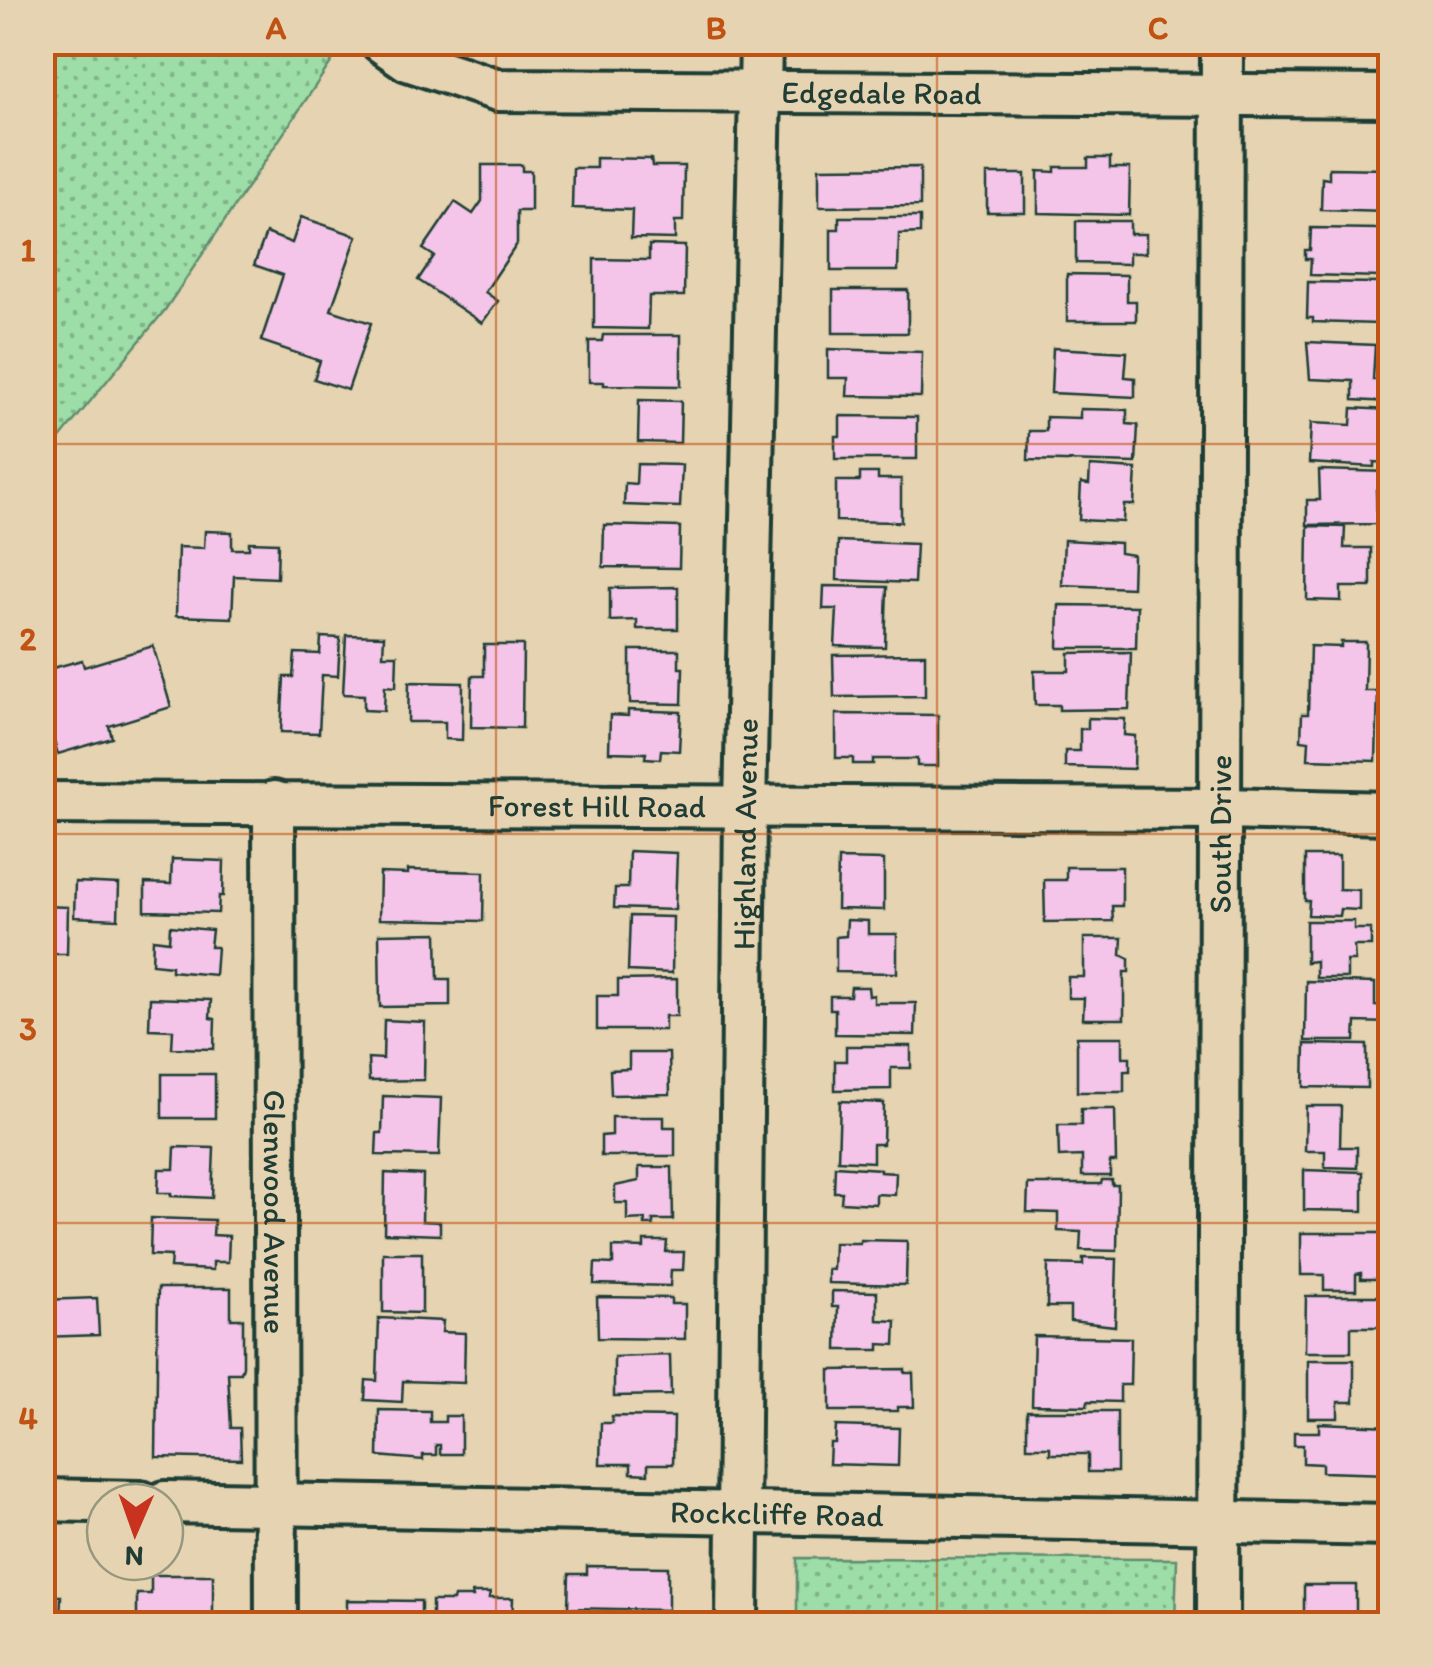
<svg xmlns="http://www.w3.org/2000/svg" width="1433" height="1667" font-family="Itim,sans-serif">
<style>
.park{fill:url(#park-dots);stroke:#5e8d6e;stroke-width:2.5}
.building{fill:#f4c5e8;stroke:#1f3d34;stroke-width:2.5}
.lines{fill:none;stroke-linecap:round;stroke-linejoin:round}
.street-casing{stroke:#1f3d34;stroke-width:48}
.street{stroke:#e6d3b1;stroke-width:40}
.grid{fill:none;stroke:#c05314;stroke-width:2.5;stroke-opacity:0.55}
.labels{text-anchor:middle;stroke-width:8;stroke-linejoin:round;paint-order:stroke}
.street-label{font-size:32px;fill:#1f3d34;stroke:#e6d3b1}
.neatline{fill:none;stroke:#c05314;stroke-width:4}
.grid-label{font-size:32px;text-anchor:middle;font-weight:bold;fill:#c05314}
</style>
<defs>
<pattern id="park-dots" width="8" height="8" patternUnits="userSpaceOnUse" patternTransform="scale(2.5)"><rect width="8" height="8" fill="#9ddda7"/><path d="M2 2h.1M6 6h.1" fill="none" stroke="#7fb489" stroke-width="1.8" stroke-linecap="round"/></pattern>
</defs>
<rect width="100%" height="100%" fill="#e6d3b1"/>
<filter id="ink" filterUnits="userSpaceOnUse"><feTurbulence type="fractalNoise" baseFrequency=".01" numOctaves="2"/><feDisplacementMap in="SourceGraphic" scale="20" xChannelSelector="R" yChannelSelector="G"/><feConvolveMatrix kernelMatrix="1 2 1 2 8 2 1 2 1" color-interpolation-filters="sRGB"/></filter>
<g filter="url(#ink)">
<g class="park">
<polygon points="43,42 344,43 165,310 43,459"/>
<polygon points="797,1558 1177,1559 1175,1624 797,1624"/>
</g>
<g class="building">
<polygon points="596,158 651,159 652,166 684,166 683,221 675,221 675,239 631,238 632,210 572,208 573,168 596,168"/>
<polygon points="1088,158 1110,158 1110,168 1130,168 1129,215 1038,213 1038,171 1055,172 1055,167 1088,167"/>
<polygon points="482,165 522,165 522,171 531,171 531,211 517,211 517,244 485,292 498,301 482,323 418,280 434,256 423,249 455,202 473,214 482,201"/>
<polygon points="920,167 920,206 819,207 819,168"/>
<polygon points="1329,168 1387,169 1386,212 1321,210 1322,178 1329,179"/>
<rect x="987" y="174" width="38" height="38"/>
<polygon points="301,217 357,236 331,310 371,323 348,390 314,379 320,361 261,341 283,275 254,265 266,233 292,243"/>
<polygon points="839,217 920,217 920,233 899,234 898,271 831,271 831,229 839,229"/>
<polygon points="1076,221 1130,221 1130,234 1146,234 1146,253 1129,253 1129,264 1076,263"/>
<polygon points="1311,228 1381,229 1380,277 1310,275 1311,259 1305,259 1305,250 1310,250"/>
<polygon points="649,245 685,246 684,296 649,296 648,329 594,328 594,259 649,260"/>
<polygon points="1067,274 1127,275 1127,301 1136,301 1136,321 1067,321"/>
<polygon points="1308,282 1380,283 1379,324 1313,322 1313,318 1307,318"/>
<rect x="833" y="290" width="75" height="43"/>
<polygon points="603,335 681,335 681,386 604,385 604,382 589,382 589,341 602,341"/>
<polygon points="1307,342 1375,345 1373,380 1390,380 1389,402 1353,400 1353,381 1310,379"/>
<polygon points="1053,348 1127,352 1125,377 1135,378 1135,397 1051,393"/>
<polygon points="828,349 922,352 921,397 847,396 848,378 828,378"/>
<polygon points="639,400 681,401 680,443 638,442"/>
<polygon points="1352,408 1388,410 1390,463 1374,462 1374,467 1309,463 1311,423 1351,425"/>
<polygon points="1080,409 1127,410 1127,424 1138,425 1136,463 1028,460 1029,431 1046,431 1046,417 1080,418"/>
<polygon points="840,416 917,417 917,459 835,459 835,436 840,436"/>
<polygon points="637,464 682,465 680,507 624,505 625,483 636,484"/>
<polygon points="1090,466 1136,469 1134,505 1124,505 1123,522 1079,520 1081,483 1089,484"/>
<polygon points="1319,470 1390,472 1390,489 1376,490 1377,524 1307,525 1307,500 1320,500"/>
<polygon points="860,473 878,473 878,479 901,479 901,522 836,521 836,481 860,481"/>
<polygon points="604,525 680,527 679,568 603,567"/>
<polygon points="1308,526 1345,527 1344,548 1371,548 1371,587 1341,587 1341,601 1307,600"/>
<polygon points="205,531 232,532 232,549 249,549 249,542 278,543 277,578 234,576 232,618 176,616 178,547 204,548"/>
<polygon points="1064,540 1120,543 1120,553 1133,555 1132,588 1062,585"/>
<polygon points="838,541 916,544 914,583 837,580"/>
<polygon points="824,586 887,587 885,647 835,646 837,609 823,609"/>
<polygon points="678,587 678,629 637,629 637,620 610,621 610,588"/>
<polygon points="1059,605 1137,606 1136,648 1058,648"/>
<polygon points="346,635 384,636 383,655 397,655 396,687 385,686 384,711 364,710 364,695 343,694"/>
<polygon points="321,637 340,638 338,676 322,675 319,733 281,732 284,677 293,677 295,653 320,654"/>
<polygon points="1341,642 1366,642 1365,691 1378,691 1376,761 1308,759 1309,741 1301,740 1302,714 1308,714 1310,646 1341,647"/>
<polygon points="484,645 523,645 522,728 471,727 472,676 484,676"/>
<polygon points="153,646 171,707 109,726 112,738 58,754 42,703 42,671 82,660 84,667"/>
<polygon points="630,650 679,650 679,668 683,668 682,704 630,703"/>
<polygon points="1131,652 1129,709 1059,710 1059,705 1035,705 1034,671 1069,671 1069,653"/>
<polygon points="925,654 925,696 834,697 833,655"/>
<polygon points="409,682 463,683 462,740 445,739 445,722 408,722"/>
<polygon points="628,710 681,712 679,751 661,750 660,759 645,758 646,753 609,752 610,715 628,716"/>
<polygon points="836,714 938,715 938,766 917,766 917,759 873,759 873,764 853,764 853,758 836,758"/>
<polygon points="1088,718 1125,719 1124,735 1135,736 1134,769 1065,767 1065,751 1080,751 1080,729 1088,729"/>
<polygon points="629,851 677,853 675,910 614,908 615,888 628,888"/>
<polygon points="1305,856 1339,856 1339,889 1359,890 1359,910 1340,909 1339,916 1308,915 1309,901 1305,901"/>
<polygon points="172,859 224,861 223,896 219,896 218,913 145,911 145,883 171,884"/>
<polygon points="838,859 884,860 884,910 837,909"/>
<polygon points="1066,867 1122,867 1122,906 1112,906 1113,921 1045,922 1044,880 1066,880"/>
<polygon points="408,870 484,872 483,921 379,919 380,873 408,874"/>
<polygon points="75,882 119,884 118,919 74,917"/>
<polygon points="42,906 68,907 67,954 42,954"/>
<polygon points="630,916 673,917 672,973 628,971"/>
<polygon points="847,920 868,921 868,934 897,934 897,973 836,972 836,937 846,936"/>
<polygon points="1306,921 1354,921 1354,929 1371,929 1371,946 1354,946 1355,961 1347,961 1347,978 1316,978 1316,961 1306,962"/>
<polygon points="170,926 212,930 210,947 217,947 215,975 171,971 171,966 152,964 153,939 169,941"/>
<polygon points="437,933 438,979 450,979 450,1006 380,1007 379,934"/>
<polygon points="1084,938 1122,938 1121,955 1129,959 1129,972 1124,972 1124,1019 1083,1019 1084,998 1068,998 1068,977 1084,977"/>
<polygon points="677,979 677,1016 665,1016 665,1030 597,1030 597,996 618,996 618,980"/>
<polygon points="1306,981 1375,983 1375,1006 1390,1006 1390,1023 1356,1022 1355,1041 1305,1041"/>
<polygon points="851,987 868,987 869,996 874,995 874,1003 916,1003 915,1035 835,1034 835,1009 830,1009 830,996 850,996"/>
<polygon points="150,998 211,1000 210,1018 215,1019 214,1049 172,1048 173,1030 149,1029"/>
<polygon points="384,1020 425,1022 424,1080 369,1081 368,1058 383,1059"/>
<polygon points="1077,1037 1123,1037 1123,1057 1130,1057 1130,1071 1124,1071 1124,1092 1077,1092"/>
<polygon points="1305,1044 1367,1045 1367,1088 1304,1087"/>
<polygon points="846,1046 911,1046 911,1068 891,1068 891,1089 835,1090 835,1061 846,1061"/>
<polygon points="629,1053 669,1053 670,1094 611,1095 610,1070 629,1069"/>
<rect x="162" y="1074" width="53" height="44"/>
<polygon points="383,1096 441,1098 439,1156 376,1155 377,1133 382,1133"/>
<polygon points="840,1101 884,1103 883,1144 873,1144 873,1162 838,1160"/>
<polygon points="1306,1106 1341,1106 1340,1147 1357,1147 1357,1168 1325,1167 1325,1151 1305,1151"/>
<polygon points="1081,1109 1115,1109 1116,1162 1110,1162 1110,1176 1082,1176 1082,1156 1059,1157 1058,1125 1081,1125"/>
<polygon points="612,1117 664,1117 664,1127 675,1127 675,1156 601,1156 601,1136 612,1135"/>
<polygon points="175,1147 214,1148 212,1198 171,1196 171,1193 158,1193 159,1169 174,1169"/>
<polygon points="835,1166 880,1169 880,1172 896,1173 895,1195 876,1194 876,1204 841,1202 842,1192 834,1192"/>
<polygon points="639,1167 672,1167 673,1220 653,1220 653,1225 645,1225 645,1219 627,1220 627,1203 615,1203 615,1186 639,1181"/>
<polygon points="1304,1170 1363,1172 1363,1211 1304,1210"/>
<polygon points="385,1173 423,1175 422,1221 440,1222 440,1235 384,1233"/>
<polygon points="1102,1180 1112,1180 1112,1185 1118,1185 1117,1251 1080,1250 1081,1232 1058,1231 1058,1213 1027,1212 1028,1184 1101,1184"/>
<polygon points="151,1218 214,1220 213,1235 229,1236 228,1262 213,1262 213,1270 170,1268 171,1256 150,1255"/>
<polygon points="1301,1233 1387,1233 1388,1279 1361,1279 1361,1273 1356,1274 1356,1290 1324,1290 1324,1275 1301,1275"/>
<polygon points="860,1240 907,1241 906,1285 828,1283 828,1269 833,1270 834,1243 860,1243"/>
<polygon points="644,1241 667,1241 666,1252 684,1252 683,1270 671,1270 670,1286 594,1284 595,1263 613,1264 613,1247 644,1248"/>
<polygon points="383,1253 422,1253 422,1313 383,1312"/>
<polygon points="1083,1258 1117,1259 1115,1326 1070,1321 1070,1307 1047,1307 1048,1264 1083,1265"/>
<polygon points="158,1288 231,1288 231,1319 243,1319 243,1366 241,1373 228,1373 231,1428 240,1428 241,1459 156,1457"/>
<polygon points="832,1291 877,1292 877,1320 896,1321 895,1345 879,1344 879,1350 837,1350 838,1307 832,1307"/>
<polygon points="1306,1296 1382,1296 1382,1327 1351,1327 1351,1352 1305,1352"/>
<polygon points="597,1297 671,1298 671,1304 685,1304 685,1339 598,1338"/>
<polygon points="97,1298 99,1335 42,1337 42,1300"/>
<polygon points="379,1318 443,1321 442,1332 465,1333 464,1383 403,1381 402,1402 365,1400 366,1380 377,1381"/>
<polygon points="1034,1336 1131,1338 1130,1385 1120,1385 1120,1402 1088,1401 1087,1406 1032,1405"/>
<polygon points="670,1355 671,1395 614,1396 614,1357"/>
<polygon points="1308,1360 1354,1360 1354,1402 1338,1402 1338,1418 1308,1418"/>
<polygon points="905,1369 905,1373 913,1373 914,1407 898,1407 898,1411 830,1411 830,1370"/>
<polygon points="379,1410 430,1411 430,1422 445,1422 445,1416 461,1416 461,1454 440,1454 440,1445 436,1445 436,1455 423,1455 423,1460 378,1456"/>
<polygon points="1027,1411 1117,1411 1117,1472 1088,1472 1088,1454 1050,1454 1050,1447 1027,1447"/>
<polygon points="612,1416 674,1417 673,1464 648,1464 648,1474 631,1473 631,1464 600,1464 601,1423 612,1423"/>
<polygon points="1319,1423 1390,1426 1390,1474 1322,1472 1322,1464 1303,1463 1303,1445 1294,1445 1294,1432 1319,1432"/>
<polygon points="836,1426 899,1428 898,1466 829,1464 830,1443 835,1443"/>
<polygon points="587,1566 668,1567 668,1610 568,1608 569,1574 587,1574"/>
<polygon points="151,1575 213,1575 213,1624 137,1624 137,1594 151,1594"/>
<polygon points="1304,1585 1356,1585 1356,1622 1304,1624"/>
<polygon points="472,1593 490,1593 489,1598 513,1598 512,1624 432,1624 432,1601 453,1601 454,1597 473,1597"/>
<polygon points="42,1596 61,1596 60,1624 42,1624"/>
<polygon points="347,1600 421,1601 421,1624 347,1624"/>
<polygon points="609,1616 673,1617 673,1624 609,1624"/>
</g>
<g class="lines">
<defs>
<g id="street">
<path id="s1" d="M382,42L408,60L498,90L1390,96"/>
<path id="s2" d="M274,802L276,1624"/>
<path id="s3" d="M42,803L1223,809L1390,813"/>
<polyline points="42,1500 141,1502"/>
<path id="s4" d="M165,1502L1390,1525"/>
<path id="s5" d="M737,1624L745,808L761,42"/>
<path id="s6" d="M1218,1624L1222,42"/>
</g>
</defs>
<use href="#street" class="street-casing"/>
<use href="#street" class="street"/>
</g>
</g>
<path class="grid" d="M496,42V1624M937,42V1624M42,444H1390M42,834H1390M42,1223H1390"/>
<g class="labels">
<g class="street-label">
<text dy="11" stroke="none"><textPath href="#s1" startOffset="510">Edgedale Road</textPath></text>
<text dy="11" stroke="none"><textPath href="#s3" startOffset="555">Forest Hill Road</textPath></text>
<text dy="11" stroke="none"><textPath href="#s5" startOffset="790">Highland Avenue</textPath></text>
<text dy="11" stroke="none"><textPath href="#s6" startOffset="790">South Drive</textPath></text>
<text dy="11" stroke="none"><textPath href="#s2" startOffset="410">Glenwood Avenue</textPath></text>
<text dy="11" stroke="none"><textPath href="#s4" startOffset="612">Rockcliffe Road</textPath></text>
</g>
</g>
<rect width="1433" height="1667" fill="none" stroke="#e6d3b1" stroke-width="110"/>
<g transform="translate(135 1532) rotate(182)"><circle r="48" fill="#e6d3b1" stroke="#96977f" stroke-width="2.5"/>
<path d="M0-8L18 38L0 25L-18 38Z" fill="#c8321e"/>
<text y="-15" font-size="28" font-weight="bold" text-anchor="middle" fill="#1f3d34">N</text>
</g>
<rect x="55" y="55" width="1323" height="1557" class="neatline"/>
<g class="grid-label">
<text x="276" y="39">A</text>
<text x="716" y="39">B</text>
<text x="1158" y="39">C</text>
<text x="28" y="261">1</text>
<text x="28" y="650">2</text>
<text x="28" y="1040">3</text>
<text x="28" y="1429">4</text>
</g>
</svg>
